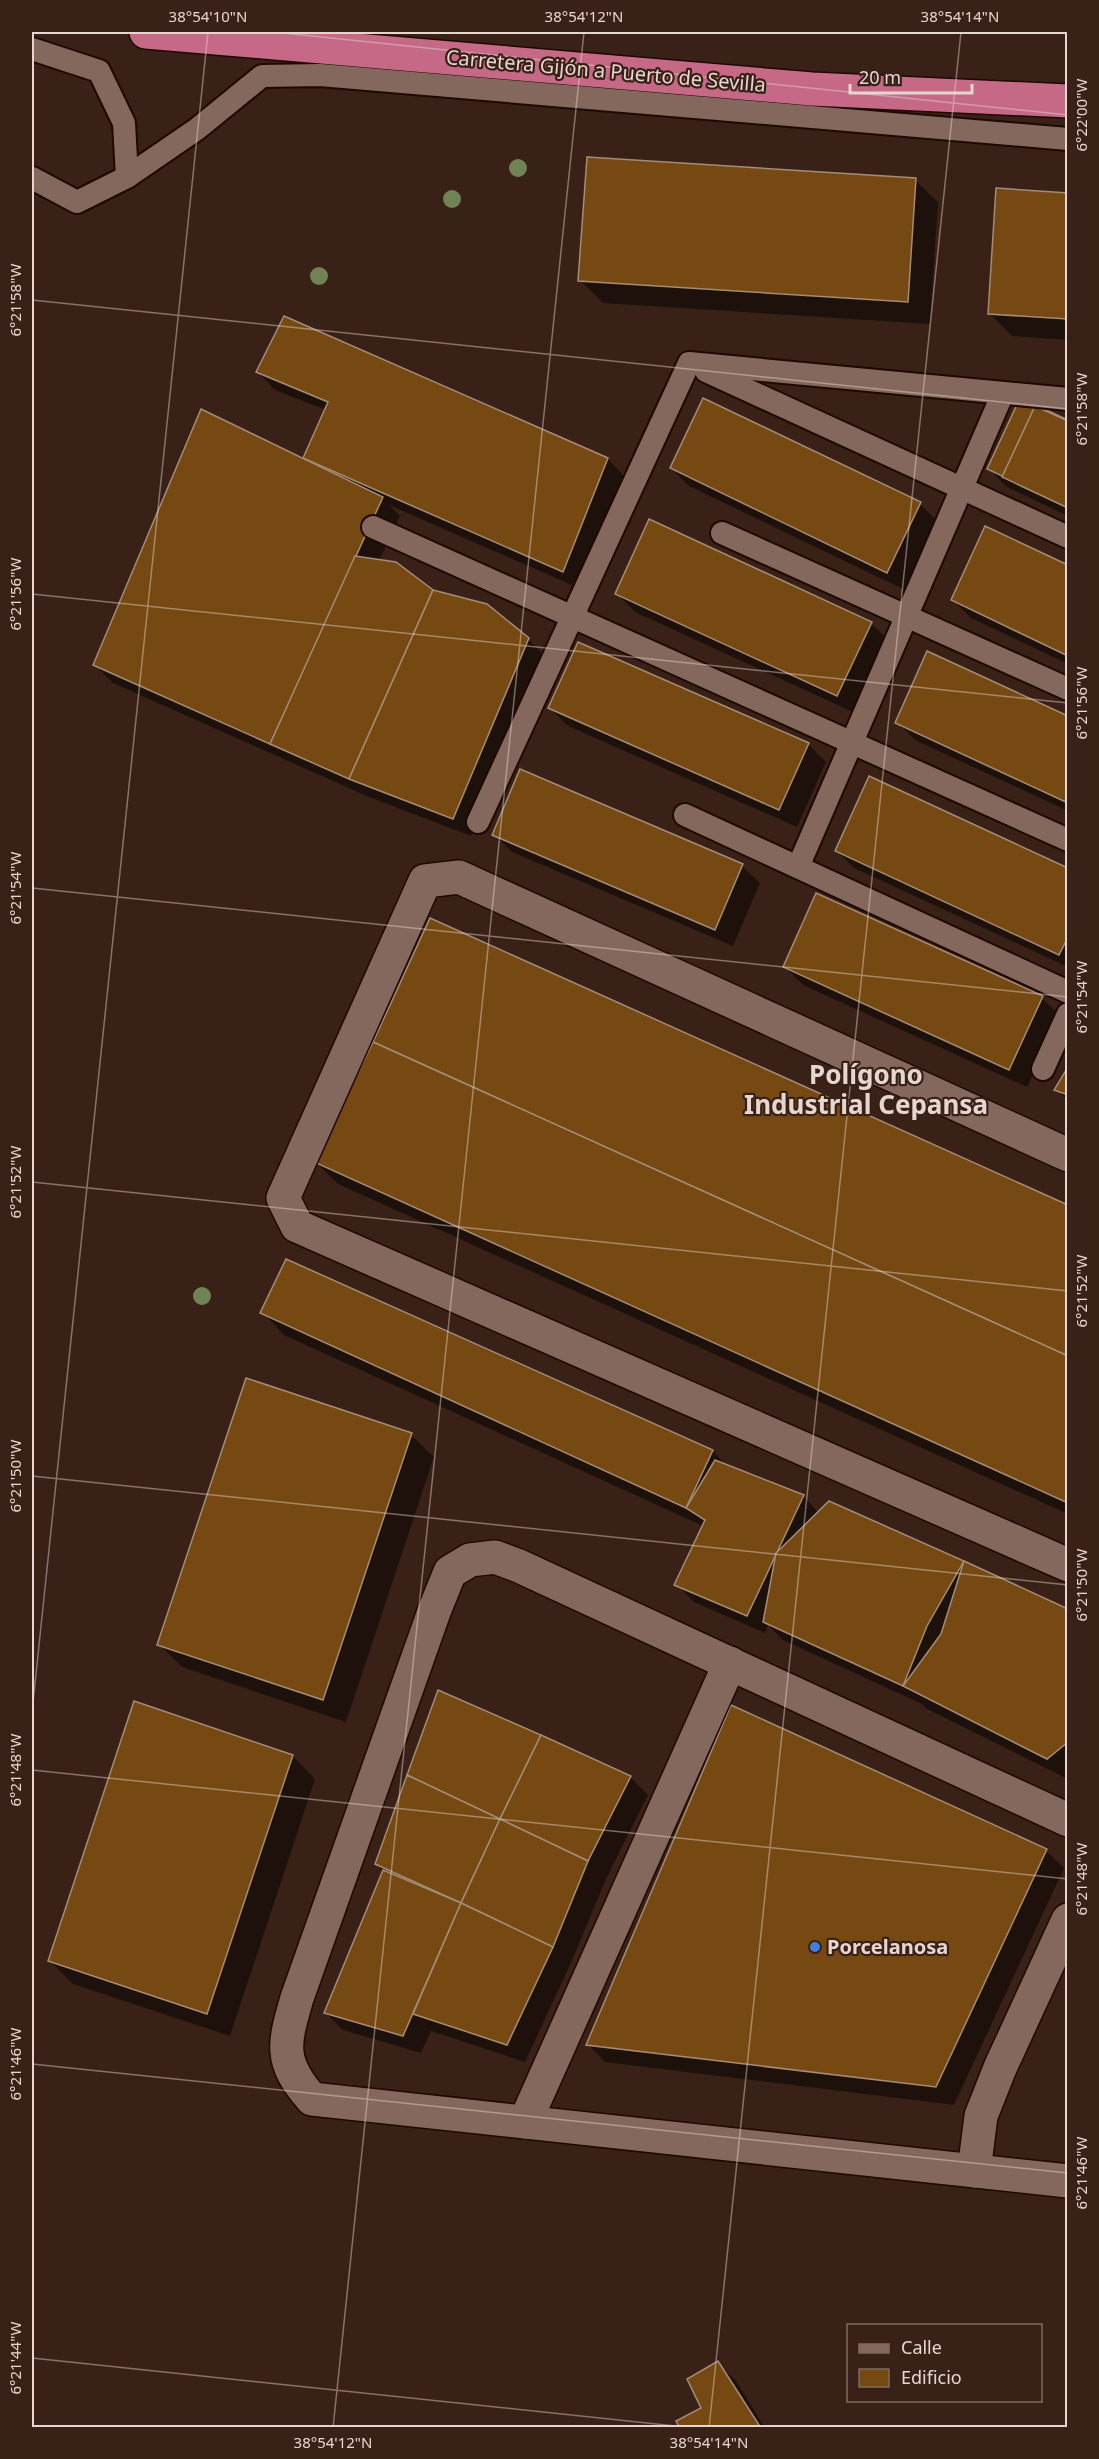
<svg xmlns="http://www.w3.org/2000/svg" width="1099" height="2459" font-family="'Noto Sans',sans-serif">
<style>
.shadow{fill:#0007}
.building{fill:#754911;stroke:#a38d77;stroke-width:1.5}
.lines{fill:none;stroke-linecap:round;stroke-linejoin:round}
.lane-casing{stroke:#1f0903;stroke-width:26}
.street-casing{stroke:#1f0903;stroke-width:36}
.highway-casing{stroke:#1f0903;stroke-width:36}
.lane{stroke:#85685d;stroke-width:22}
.street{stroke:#85685d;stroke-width:33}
.highway{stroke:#c66987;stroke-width:33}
.tree{fill:#708355}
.ticks{fill:none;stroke:#e7d6d0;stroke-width:1.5;stroke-opacity:0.45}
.shop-dot{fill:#3f7fe0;stroke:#392117;stroke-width:2}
.labels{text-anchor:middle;stroke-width:4.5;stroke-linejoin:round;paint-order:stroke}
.street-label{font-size:20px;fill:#e7d6d0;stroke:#392117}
.poi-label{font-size:20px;font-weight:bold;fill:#e7d6d0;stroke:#392117;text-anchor:start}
.district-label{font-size:26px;font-weight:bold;fill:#e7d6d0;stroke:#392117}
.neatline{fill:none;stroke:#e7d6d0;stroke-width:2}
.ticks-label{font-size:15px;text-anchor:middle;fill:#e7d6d0}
</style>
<rect width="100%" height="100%" fill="#392117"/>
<g class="shadow">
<polygon points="915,180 938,202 930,324 603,303 580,280"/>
<polygon points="1068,195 1068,340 1012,336 989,313"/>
<polygon points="285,318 608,459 625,477 581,589 389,505 400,516 379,561 433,591 528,639 546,657 471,836 369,797 113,683 95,665 304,460 326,410 275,390 258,372"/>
<polygon points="1068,422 1068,516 1007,487 989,469"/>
<polygon points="671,468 920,504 938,522 905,590 689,486"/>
<polygon points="1068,567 1068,664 971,618 953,600"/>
<polygon points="617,594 871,623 889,641 855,713 635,612"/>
<polygon points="550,708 808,744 826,762 797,827 568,726"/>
<polygon points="1068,718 1068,811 915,740 897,722"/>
<polygon points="494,834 742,866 760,883 733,946 512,852"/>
<polygon points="836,850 1068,870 1068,967 854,868"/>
<polygon points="785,967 1042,998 1060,1016 1027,1087 803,985"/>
<polygon points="1068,1069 1068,1101 1056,1089"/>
<polygon points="315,1161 1068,1207 1068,1514 338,1184"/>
<polygon points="262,1312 713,1451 728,1467 803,1496 819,1513 829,1503 1068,1611 1068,1779 927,1709 922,1704 783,1640 768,1625 765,1633 694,1602 676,1584 703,1526 284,1335"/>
<polygon points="411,1435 434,1457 346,1722 182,1667 159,1644"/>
<polygon points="731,1707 1046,1851 1064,1868 954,2105 605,2062 588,2044"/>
<polygon points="293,1756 315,1779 230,2036 73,1984 50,1961"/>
<polygon points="630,1777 648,1795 606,1879 570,1965 525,2062 431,2031 421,2053 343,2030 326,2013 384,1872 376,1864"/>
<polygon points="718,2363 736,2381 765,2428 682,2428 703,2408"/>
</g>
<g class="building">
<polygon points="587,157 916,178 908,302 578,281"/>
<polygon points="996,188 1068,193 1068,319 988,314"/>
<polygon points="284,316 608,458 563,572 303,458 328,402 256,372"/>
<polygon points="703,398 921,502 887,573 670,468"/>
<polygon points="1020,398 1068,420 1068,507 987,469"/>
<polygon points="1035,406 1068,421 1068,508 1002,477"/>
<polygon points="201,409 383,497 270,744 93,665"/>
<polygon points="649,519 872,622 837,696 615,594"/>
<polygon points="985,526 1068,565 1068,656 951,600"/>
<polygon points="355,556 396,562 433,590 349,779 270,744"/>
<polygon points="433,590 487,604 529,638 453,819 349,779"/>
<polygon points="578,642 809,743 779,810 548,708"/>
<polygon points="927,651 1068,716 1068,803 895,723"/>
<polygon points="520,769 743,864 715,930 492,835"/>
<polygon points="869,776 1068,868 1068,937 1059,955 835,851"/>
<polygon points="816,893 1043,996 1009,1070 783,967"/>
<polygon points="430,918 1068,1205 1068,1356 373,1042"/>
<polygon points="373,1042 1068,1356 1068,1503 314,1162"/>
<polygon points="1068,1067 1068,1095 1054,1090"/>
<polygon points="286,1259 713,1450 686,1508 260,1313"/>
<polygon points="246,1378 412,1433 323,1700 157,1645"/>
<polygon points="715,1460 804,1495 747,1616 674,1585 705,1520 686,1508"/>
<polygon points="829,1501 964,1561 927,1626 903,1686 763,1622 776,1553"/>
<polygon points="964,1561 1068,1609 1068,1742 1047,1759 903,1686 941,1634"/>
<polygon points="438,1690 541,1735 500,1819 407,1775"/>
<polygon points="134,1701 293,1755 207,2014 48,1961"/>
<polygon points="731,1705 1047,1849 936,2087 586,2045"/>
<polygon points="541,1735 631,1776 588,1861 500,1819"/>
<polygon points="407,1775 500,1819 461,1903 375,1864"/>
<polygon points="500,1819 588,1861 553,1947 461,1903"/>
<polygon points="383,1870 461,1903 403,2036 324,2013"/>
<polygon points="461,1903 553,1947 507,2045 413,2014"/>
<polygon points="718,2361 761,2428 680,2428 676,2421 701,2408 687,2379"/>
</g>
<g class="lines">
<defs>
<g id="lane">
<polyline points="32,49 99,71 124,123 127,177 77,202 32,178"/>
<polyline points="127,177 197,129 262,76 320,75 1068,139"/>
<polyline points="706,371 1068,537"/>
<polyline points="373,527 1068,840"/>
<polyline points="722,533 1068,689"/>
<polyline points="685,815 1068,992"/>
<polyline points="478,822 689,363 1068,399"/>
<polyline points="798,867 1003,393"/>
<polyline points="1043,1069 1068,1014"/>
</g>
<g id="street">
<polyline points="1068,1155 459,877 425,881 283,1198 297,1226 1068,1565"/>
<path d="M1068,1820L519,1566L495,1557L470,1560L450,1572L435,1609L297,1998C284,2043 278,2061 312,2099L1068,2181"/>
<polyline points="525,2122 730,1663"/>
<polyline points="974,2171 981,2116 1000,2068 1068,1920"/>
</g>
<polyline id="highway" points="146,32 812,89 1068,101"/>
</defs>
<use href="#lane" class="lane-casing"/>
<use href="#street" class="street-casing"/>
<use href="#highway" class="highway-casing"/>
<use href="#lane" class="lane"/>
<use href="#street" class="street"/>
<use href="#highway" class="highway"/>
</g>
<g class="tree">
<circle cx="518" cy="168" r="9"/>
<circle cx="452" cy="199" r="9"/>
<circle cx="319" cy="276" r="9"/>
<circle cx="202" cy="1296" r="9"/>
</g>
<path class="ticks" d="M274,32L1068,115M32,300L1068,409M32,594L1068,703M32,888L1068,997M32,1182L1068,1291M32,1476L1068,1585M32,1712L208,32M32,1770L1068,1879M32,2064L1068,2173M32,2358L694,2428M333,2428L584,32M709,2428L961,32"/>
<circle class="shop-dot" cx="815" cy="1947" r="6"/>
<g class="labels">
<g class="street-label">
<text transform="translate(606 71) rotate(5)" y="7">Carretera Gijón a Puerto de Sevilla</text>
</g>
<g class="poi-label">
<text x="827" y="1954">Porcelanosa</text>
</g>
<g class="district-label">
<text x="866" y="1084">Polígono<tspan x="866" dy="30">Industrial Cepansa</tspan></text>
</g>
</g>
<rect width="1099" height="2459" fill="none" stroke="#392117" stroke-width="66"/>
<rect x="847" y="2324" width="195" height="78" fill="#392117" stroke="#7f6961" stroke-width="1.5"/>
<rect x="859" y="2344" width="30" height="9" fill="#85685d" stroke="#7f6961" stroke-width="1.5"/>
<text x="901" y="2354" font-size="18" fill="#e7d6d0">Calle</text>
<rect x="859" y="2369" width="30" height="18" fill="#754911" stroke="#7f6961" stroke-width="1.5"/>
<text x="901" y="2384" font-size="18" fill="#e7d6d0">Edificio</text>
<path d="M850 84v9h122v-9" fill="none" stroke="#e7d6d0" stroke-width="3"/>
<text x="859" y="84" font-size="18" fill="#e7d6d0" stroke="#392117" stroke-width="4.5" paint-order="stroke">20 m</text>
<rect x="33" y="33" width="1033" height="2393" class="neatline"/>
<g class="ticks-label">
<text x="208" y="22">38°54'10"N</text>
<text x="584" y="22">38°54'12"N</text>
<text x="960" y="22">38°54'14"N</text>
<text transform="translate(1082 115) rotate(-90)" y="5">6°22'00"W</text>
<text transform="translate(16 300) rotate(-90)" y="5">6°21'58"W</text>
<text transform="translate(1082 409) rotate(-90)" y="5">6°21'58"W</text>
<text transform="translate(16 594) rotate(-90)" y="5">6°21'56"W</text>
<text transform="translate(1082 703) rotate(-90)" y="5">6°21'56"W</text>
<text transform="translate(16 888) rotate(-90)" y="5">6°21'54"W</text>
<text transform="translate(1082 997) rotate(-90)" y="5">6°21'54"W</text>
<text transform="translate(16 1182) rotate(-90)" y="5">6°21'52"W</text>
<text transform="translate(1082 1291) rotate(-90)" y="5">6°21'52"W</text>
<text transform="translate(16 1476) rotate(-90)" y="5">6°21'50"W</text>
<text transform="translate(1082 1585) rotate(-90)" y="5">6°21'50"W</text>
<text transform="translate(16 1770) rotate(-90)" y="5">6°21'48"W</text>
<text transform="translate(1082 1879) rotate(-90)" y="5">6°21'48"W</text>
<text transform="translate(16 2064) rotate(-90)" y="5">6°21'46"W</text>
<text transform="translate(1082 2173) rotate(-90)" y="5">6°21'46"W</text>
<text transform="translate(16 2358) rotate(-90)" y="5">6°21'44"W</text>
<text x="333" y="2448">38°54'12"N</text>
<text x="709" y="2448">38°54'14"N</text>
</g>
</svg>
